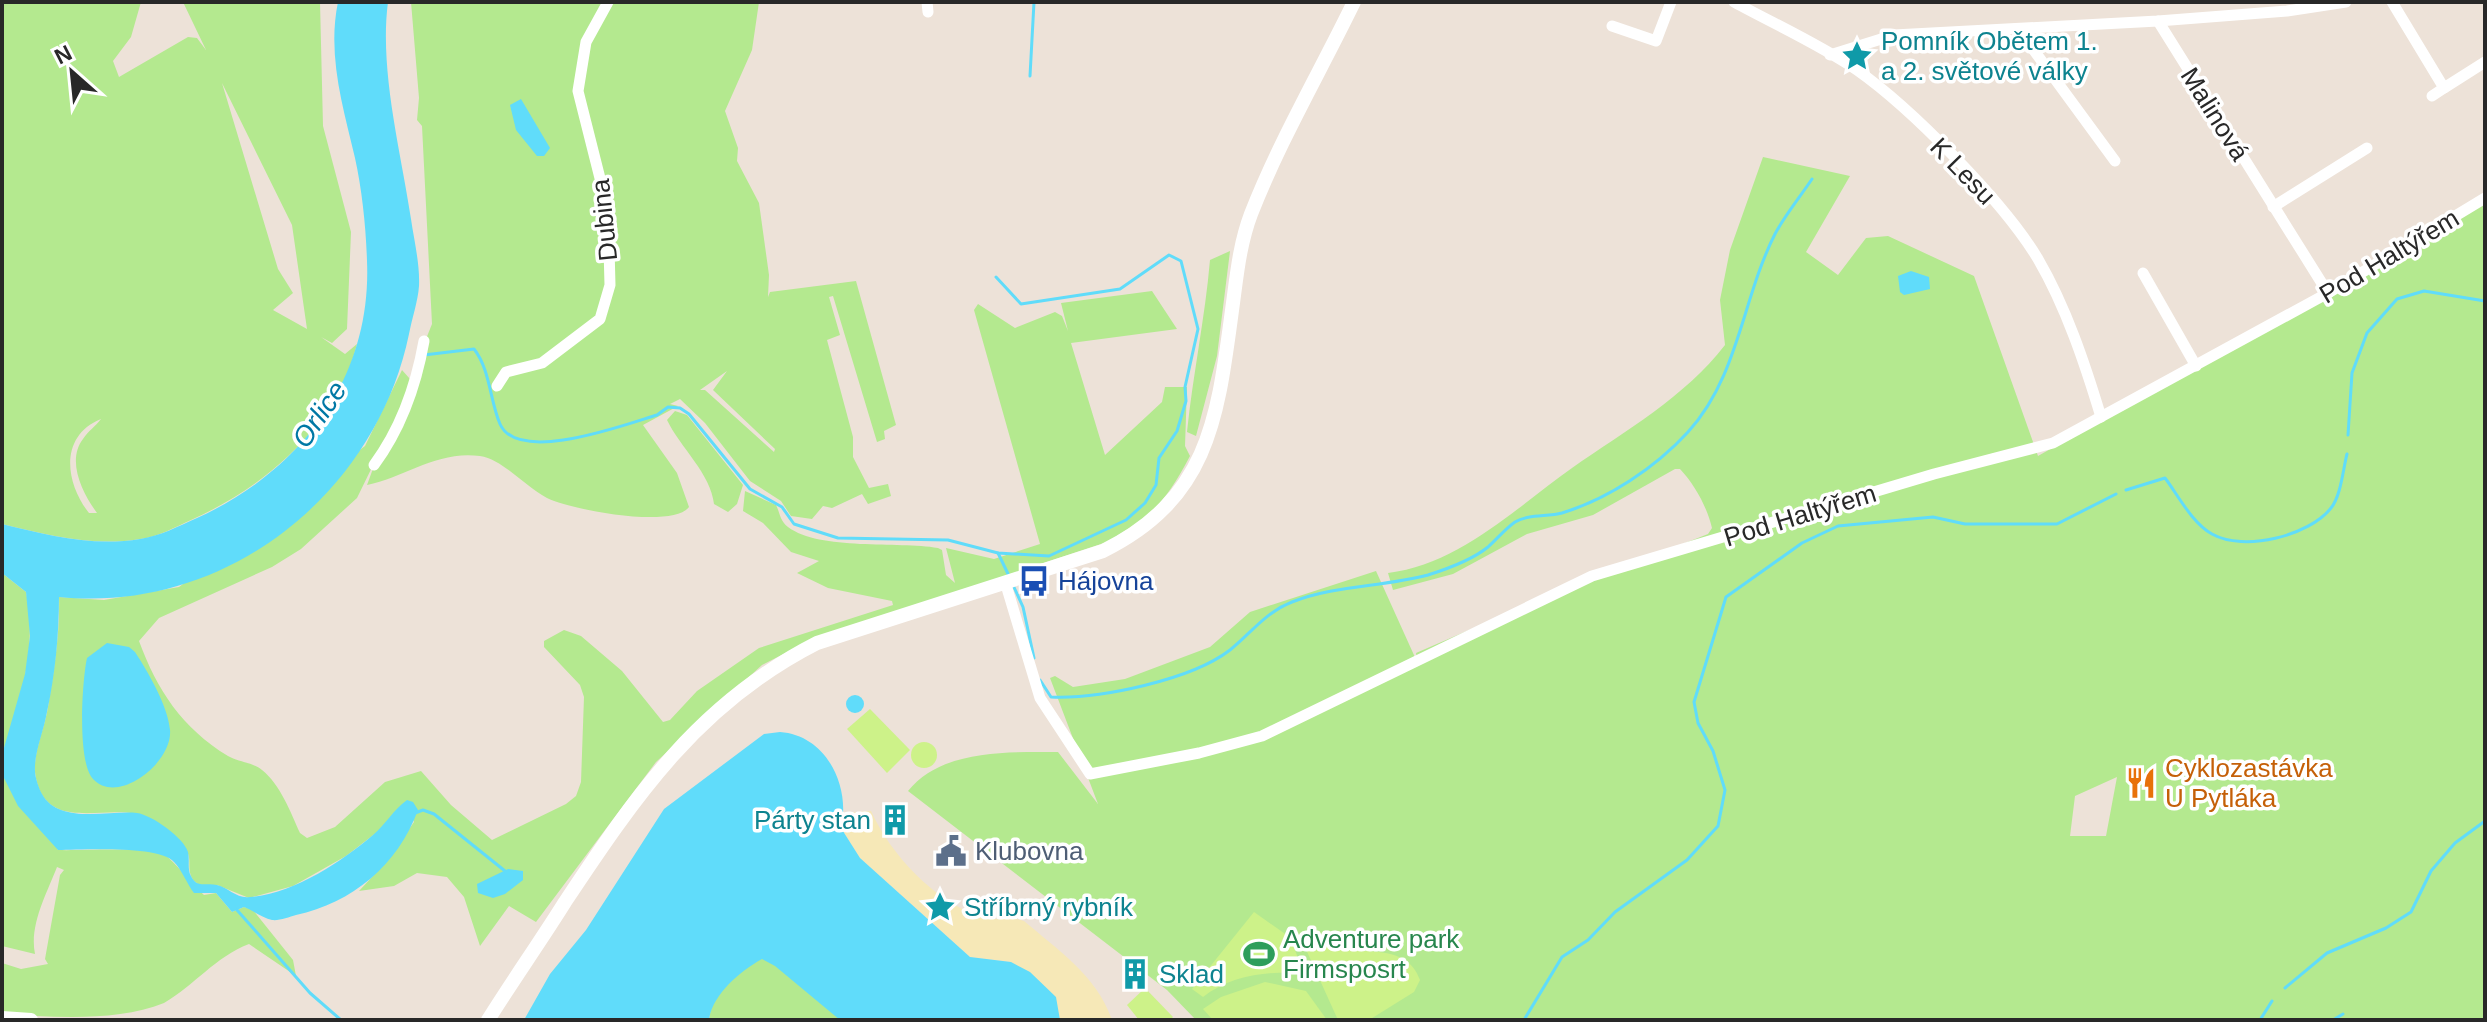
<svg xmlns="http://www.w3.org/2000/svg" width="2487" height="1022" font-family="Arial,sans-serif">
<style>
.green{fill:#b4e98f;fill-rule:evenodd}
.sand{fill:#f6e8b7}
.pitch{fill:#cdf289}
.water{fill:#60dcfa}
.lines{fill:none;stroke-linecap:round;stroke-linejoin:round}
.stream{stroke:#60dcfa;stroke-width:3}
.minor{stroke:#fff;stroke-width:11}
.tertiary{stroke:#fff;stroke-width:14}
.labels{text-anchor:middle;stroke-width:7;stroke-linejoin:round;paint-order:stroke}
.culture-label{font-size:26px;fill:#0d838f;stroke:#fff;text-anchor:start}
.street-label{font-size:26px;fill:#282828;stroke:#fff}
.transit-label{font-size:26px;fill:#164399;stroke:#fff;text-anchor:start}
.food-label{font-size:26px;fill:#c56008;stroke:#fff;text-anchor:start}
.service-label{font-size:26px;fill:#4e5e75;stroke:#fff;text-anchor:start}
.leisure-label{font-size:26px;fill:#27864d;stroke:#fff;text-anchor:start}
.water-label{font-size:28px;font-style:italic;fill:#0078a5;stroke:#fff}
</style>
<rect width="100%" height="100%" fill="#ede2d8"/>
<g class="green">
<path d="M2,2H141L131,37L113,61L119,77L188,37L197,38L206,50L183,2H320L323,126L351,232L347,329L332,343L321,337L345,354L357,344C337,426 265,487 191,520C175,527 158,537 140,539C94,547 47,535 2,524ZM222,83L292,225L307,329L273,310L293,293L278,269ZM101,419C96,426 88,431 83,439C66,461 83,494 97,513H89C65,483 59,436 101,419Z"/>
<path d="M411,2H759L752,50L725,111L738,148L737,161L759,203L769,275L768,297L770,292L856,281L896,425L884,431L885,439L877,442L833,296L829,297L840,335L827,340L853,437V457L869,488L888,484L891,496L868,504L862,494L832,508L823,506L812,519L791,516L781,501L750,481L705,423L680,399L670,404L678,406L643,425L677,473L689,507C673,529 571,510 547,498C524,486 504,460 480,456C438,450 405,477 367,485L378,455L357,498L301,549L272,567L159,618L139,641C157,690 182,728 228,756C238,762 252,762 262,770C280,784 291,813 300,833L307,838L335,827L385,782L421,771L451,805L492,840L566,804L576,796L581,782L584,697L580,685L544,647V641L564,630L581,636L622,671L663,722L670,720L697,691L759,648L893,605L892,601L828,588L797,573L819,561L791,552L763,523L743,511L745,491L776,505C780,513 780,521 788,527C820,551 898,541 938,548L942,550L946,575L955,583L946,548L994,559L1040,544L974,310L978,304L1015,328L1055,312L1062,316L1068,331L1061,303L1152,291L1177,329L1071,343L1105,455L1162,402L1165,387H1187L1185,446L1190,456C1165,503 1153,515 1107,542L809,641L762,665L656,762L536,922L509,906L480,946L464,897L447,877L417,873L394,886L359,891L387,861L414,822L407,801L376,833L346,856L293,886L249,898L217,885H199L193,880C188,872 190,866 189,857C187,844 162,826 150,819C115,798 43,840 35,772C33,753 45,727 48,707C54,671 60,633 59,597L104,600L179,587L365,446L402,370L410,379L432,324L422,126L417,120L419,98ZM727,371L713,390L775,449L774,452L705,390H700Z"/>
<path d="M1763,157L1850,176L1806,252L1838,275L1866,238L1888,236L1974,276L2038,456L2485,203V1020H1196L1167,990L908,791C942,749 1008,752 1058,752L1098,804L1050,678L1055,676L1073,687L1125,679L1210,647L1250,612L1376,571L1418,664L1416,653L1520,608L1708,534L1712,528C1707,507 1695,485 1680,469H1675L1593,515L1527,534L1453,574L1393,590L1388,573C1460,564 1514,509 1572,468C1625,431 1685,397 1725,345L1720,300L1730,250ZM2117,777L2106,836H2070L2075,796Z"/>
<path d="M1230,251L1217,356L1196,436L1187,432C1193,374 1205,318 1210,260Z"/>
<path d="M675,411L687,415L743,485L737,504L728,512L714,504C711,474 680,447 667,420Z"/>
<path d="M2,573L26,592C38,646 20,704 2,755L58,850C82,851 146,846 165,855C172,859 194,886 204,895L216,893L232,912L244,907L253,910L293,960L296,976L249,944C215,957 195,985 164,1003C117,1022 54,1017 2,1014V963L21,969L48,964L45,959L60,875L64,870L57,867C47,893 29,925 35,954L2,946Z"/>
<path d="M762,957L775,964L843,1020H709C711,993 738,970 762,957Z"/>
</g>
<path class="sand" d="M871,811C891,855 934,901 981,917C995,922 1009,915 1024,921C1058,950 1097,976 1112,1020H1060L1011,962L970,957L860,858L841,828L845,813Z"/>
<g class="pitch">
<polygon points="870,709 910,750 887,773 847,729"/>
<circle cx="924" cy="755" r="13"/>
<path d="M1254,912L1291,938L1303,973C1269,971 1231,975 1203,997L1192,989Z"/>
<path d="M1299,934C1309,938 1319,944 1329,947C1359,956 1407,941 1420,980L1414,992L1369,1020H1338Z"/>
<polygon points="1265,982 1306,991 1327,1020 1213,1020 1203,1009 1221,997"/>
<polygon points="1145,988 1173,1017 1170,1020 1139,1020 1127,1005"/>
</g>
<g class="water">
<path d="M338,2H388C379,70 401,152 411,219C414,240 420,264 419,286C418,301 412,318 409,334C376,494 225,614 59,597C59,635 55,675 47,712C44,730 34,753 35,771C35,777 39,789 42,794C59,825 109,810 137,813C152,815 184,838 188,852C190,860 187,869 191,876C197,889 206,882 217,885C229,888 237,899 250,897C293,894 341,862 373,835C386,824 393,810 407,800L413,802L418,810C398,865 352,903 296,915C289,917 279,921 272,920C263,918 252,910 244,907L232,912L216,893H194C187,884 182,870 174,862C159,845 82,850 58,850L18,806L4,778L2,755L25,674L30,636L26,592L2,573V524C47,535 93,547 140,539C160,536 179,526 197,518C301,471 372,378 367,261C366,227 362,190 355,158C343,107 327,55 338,2Z"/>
<polygon points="521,99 550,148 544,156 537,156 516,130 510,105"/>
<polygon points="1911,271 1929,277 1930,289 1904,295 1900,292 1898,276"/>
<path d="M107,643L129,647L135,652C148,672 168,706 170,730C173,762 118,806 93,779C77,762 82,681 87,658Z"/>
<circle cx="855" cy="704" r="9"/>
<path d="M780,732C826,735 851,786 841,828L860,858L970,957L1011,962L1030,972L1056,997L1060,1020H840L775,966L762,959C740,971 712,995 709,1020H524L550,974L586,930L664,809L764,734Z"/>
<polygon points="508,869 523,871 523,880 505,894 493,898 478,893 477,884"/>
</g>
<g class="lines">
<g class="stream">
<polyline points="1030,76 1034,2"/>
<path d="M424,355L474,349C490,369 490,401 500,424C518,465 627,424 657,415L668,407L680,408L689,414L750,489L782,507L794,524L838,538L948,540L998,553L1049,556L1126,520L1145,503L1156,485L1159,458L1177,431L1186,401L1185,387L1198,329L1181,261L1169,255L1120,289L1021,304L996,277"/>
<polyline points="2348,435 2352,373 2367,333 2397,299 2424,291 2485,301"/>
<path d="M2126,490L2165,478C2178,495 2192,523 2212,534C2244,552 2309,536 2331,508C2341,496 2343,469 2347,454"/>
<polyline points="998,553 1010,578"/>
<polyline points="1013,585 1023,607 1034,658"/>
<path d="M1040,680L1051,697C1100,699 1191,680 1230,650C1251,633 1266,612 1292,602C1335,585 1383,587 1428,575C1447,569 1472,560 1488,547C1497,539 1505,529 1515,522C1528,514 1547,517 1562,513C1608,499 1655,468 1688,432C1739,376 1742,299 1775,234C1785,215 1800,197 1812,179"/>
<polyline points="415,813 423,810 434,814 505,871"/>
<polyline points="237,910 310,993 341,1020"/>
<polyline points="2285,988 2327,953 2386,928 2411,912 2431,871 2455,843 2485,821"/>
<polyline points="1524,1020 1562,957 1588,940 1615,912 1687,860 1718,826 1725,790 1713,751 1698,723 1694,702 1726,597 1802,543 1838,526 1933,517 1965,524 2057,524 2116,494"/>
<polyline points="2260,1020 2272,1001"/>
<polyline points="2333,1020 2343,1014"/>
</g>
<g class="minor">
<polyline points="927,2 928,12"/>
<path d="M1734,2C1774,24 1819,44 1857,70C1911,108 2004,202 2038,259C2066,307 2085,364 2101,417"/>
<polyline points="2392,2 2444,88 2485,62"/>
<polyline points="2158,21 2328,293"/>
<polyline points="1612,26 1656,41 1671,2"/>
<polyline points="2019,30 2115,161"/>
<polyline points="1830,55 1894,35 2158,21 2287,11 2346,2"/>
<polyline points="2432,96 2444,88"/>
<polyline points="2273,207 2367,148"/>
<polyline points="2143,273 2196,366"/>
<polyline points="497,386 506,372 542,363 600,319 610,285 608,210 578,91 586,42 608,2"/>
<path d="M374,465C402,427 416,386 424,341"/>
<polyline points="1006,585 1040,698 1090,774 1199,753 1262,736 1592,576 1934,474 2053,443 2328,293 2485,198"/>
</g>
<g class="tertiary">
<polyline points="2,1018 31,1020"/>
<path d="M488,1020C513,980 540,942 565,902C636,795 699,703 817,643L1103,551C1212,497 1218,413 1233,303C1237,273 1240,243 1251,214C1279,142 1320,72 1354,2"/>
</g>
</g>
<defs>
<symbol id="sight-bare" viewBox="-9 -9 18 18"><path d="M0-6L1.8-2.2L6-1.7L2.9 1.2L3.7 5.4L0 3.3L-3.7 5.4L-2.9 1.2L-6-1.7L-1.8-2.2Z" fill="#0f9aa8" stroke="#fff" stroke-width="2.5" paint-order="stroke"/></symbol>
<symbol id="bus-bare" viewBox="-9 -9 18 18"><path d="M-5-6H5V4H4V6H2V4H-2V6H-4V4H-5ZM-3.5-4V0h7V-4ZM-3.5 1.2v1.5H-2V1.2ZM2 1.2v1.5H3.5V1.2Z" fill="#1a4fb4" stroke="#fff" stroke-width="2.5" paint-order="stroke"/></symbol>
<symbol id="restaurant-bare" viewBox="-9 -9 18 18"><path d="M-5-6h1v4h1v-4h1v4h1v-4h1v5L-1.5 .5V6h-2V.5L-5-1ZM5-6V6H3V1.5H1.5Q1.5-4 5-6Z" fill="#e8710a" stroke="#fff" stroke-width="2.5" paint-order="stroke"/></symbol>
<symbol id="building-bare" viewBox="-9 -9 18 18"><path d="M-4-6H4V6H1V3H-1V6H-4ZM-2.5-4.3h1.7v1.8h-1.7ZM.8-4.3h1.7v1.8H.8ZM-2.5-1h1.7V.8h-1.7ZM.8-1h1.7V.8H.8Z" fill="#0f9aa8" stroke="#fff" stroke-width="2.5" paint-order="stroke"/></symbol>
<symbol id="civic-bare" viewBox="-9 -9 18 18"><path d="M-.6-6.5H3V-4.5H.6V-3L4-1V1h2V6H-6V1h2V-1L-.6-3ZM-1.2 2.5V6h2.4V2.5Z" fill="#5c6f8a" stroke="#fff" stroke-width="2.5" paint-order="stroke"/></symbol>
<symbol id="stadium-bare" viewBox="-9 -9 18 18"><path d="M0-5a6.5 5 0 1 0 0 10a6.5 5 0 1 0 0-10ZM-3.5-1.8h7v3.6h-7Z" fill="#2e9e5b" stroke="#fff" stroke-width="2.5" paint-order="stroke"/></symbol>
</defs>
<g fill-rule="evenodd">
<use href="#sight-bare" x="1835" y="34" width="44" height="44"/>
<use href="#bus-bare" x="1012" y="559" width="44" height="44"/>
<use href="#restaurant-bare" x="2119" y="761" width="44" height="44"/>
<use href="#building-bare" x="873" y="798" width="44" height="44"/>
<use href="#civic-bare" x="929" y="829" width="44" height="44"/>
<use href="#sight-bare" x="918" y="885" width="44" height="44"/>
<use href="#stadium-bare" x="1237" y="932" width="44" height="44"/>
<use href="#building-bare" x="1113" y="952" width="44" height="44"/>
</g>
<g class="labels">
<g class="culture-label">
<text x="1881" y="50">Pomník Obětem 1.<tspan x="1881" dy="30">a 2. světové války</tspan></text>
<text x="871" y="829" text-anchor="end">Párty stan</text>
<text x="964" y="916">Stříbrný rybník</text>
<text x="1159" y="983">Sklad</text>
</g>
<g class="street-label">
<text transform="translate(2215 114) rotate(58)" y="9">Malinová</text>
<text transform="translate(1963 171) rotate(46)" y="9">K Lesu</text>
<text transform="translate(604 220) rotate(-96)" y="9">Dubina</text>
<text transform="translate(2389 256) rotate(-31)" y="9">Pod Haltýřem</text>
<text transform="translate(1800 515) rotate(-17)" y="9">Pod Haltýřem</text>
</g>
<g class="transit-label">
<text x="1058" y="590">Hájovna</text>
</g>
<g class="food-label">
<text x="2165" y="777">Cyklozastávka<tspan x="2165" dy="30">U Pytláka</tspan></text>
</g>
<g class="service-label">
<text x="975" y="860">Klubovna</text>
</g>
<g class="leisure-label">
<text x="1283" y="948">Adventure park<tspan x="1283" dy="30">Firmsposrt</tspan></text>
</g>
<g class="water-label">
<text transform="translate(319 414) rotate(-56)" y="10">Orlice</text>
</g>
</g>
<rect width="2487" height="1022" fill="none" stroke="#282828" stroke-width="8"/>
<g transform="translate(72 72) rotate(333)" stroke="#ffffff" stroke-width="6" paint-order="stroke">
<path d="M0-6L14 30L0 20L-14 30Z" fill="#282828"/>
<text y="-12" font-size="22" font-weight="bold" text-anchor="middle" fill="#282828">N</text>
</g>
</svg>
